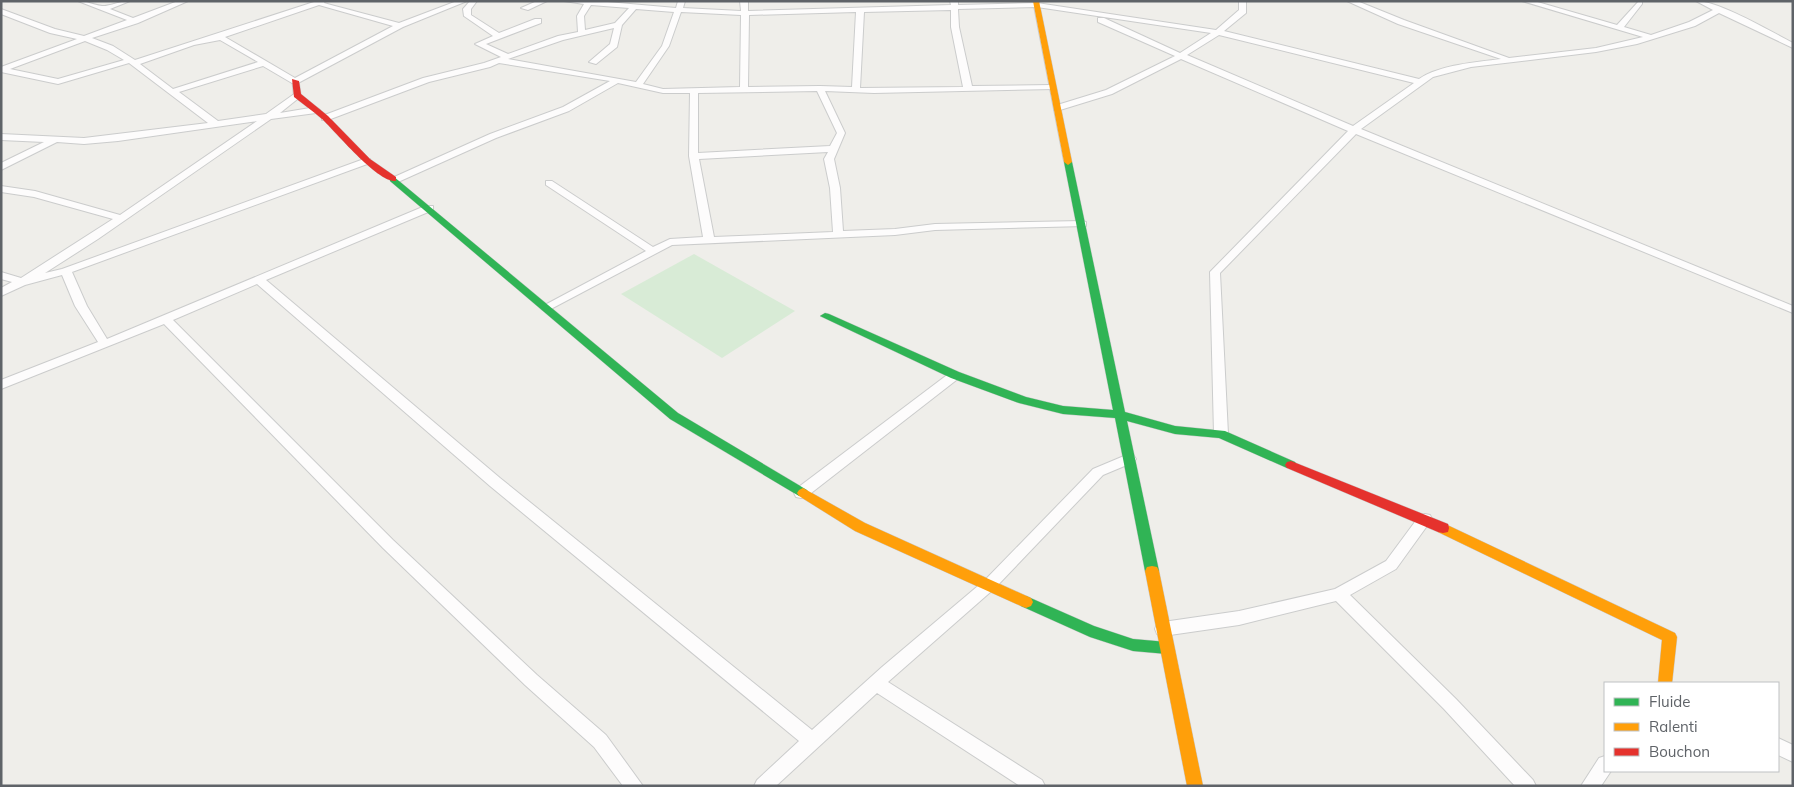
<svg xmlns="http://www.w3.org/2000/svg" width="1794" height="787" font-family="Mulish,sans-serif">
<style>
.green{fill:#d8ebd6}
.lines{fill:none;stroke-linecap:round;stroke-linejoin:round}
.street-casing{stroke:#cbcccc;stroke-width:2}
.fast-casing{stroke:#cacacb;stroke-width:1}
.slow-casing{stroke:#cacacb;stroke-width:1}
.jam-casing{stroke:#cacacb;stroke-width:1}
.street{fill:#fdfcfc;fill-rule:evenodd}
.fast{fill:#30b455;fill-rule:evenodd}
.slow{fill:#ff9f0a;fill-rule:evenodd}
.jam{fill:#e5322d;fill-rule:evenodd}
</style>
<rect width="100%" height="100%" fill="#efeeea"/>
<polygon class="green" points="694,254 795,311 722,358 621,294"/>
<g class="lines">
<defs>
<g id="street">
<path d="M78,1C87,1 93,5 102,6C107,7 121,1 130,1L110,9L133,18L178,1H188L138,23L92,38L113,46L135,60L317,1H325L324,3L331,5L399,23L457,1H467L403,27L298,83H292L263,66L179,92L218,121L266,114L297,92L300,93V97L280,113L316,107L320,110L316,113L271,119L98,239L45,273L62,269L364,159H370V163L72,272L87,306L107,339L425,206H433V210L266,280L500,478L812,730L882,667L985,580L1093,469L1124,456H1134L1136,459L1134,462L1103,475L995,588L888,682L1042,780L1045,786H1020L877,693L776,786H754L757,780L799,741L490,486L257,284L173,320L393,540L537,675L606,735L643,786H623L594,747L525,685L383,548L164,324L1,389V380L98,342L75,306L62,275L25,285L1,296V288L12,282L1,279V272L21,278L113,219L34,197L1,192V186L35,191L120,215L257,121L118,141L84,144L57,142L1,170V163L44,142L1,140V134L84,138L208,123L129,63L58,84L1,72V67L77,39L50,33L1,14V9L55,29L84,36L127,20ZM319,5L393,26L295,78L225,37ZM220,40L258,62L173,89L140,64L194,45ZM85,41L107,50L124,60L58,79L10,69Z"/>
<path d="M470,1H477L471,9V15L499,33L535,19H541V23L486,44L508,54L558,36L578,32L577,16L584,4L564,1H596L676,8L678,1H685L683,8L741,11L740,1H748V11L951,5L950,1H958V5L1037,3L1216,30L1239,10V1H1246V13L1224,31L1419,79C1439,65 1476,62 1501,59L1398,24L1347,1H1357L1404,20L1509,58L1596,48L1643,37L1522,1H1534L1617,25L1638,2H1642V4L1624,27L1651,35L1689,22L1713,10L1696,1C1719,1 1770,31 1793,43V48L1719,13L1695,26L1637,44L1596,52L1471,67L1433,77L1361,129L1793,306V313L1356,134L1220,273L1228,434L1226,437H1216L1214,434L1210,272L1348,131L1181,59L1112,94L1060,110H1054V106L1106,90L1175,56L1098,22V18H1104L1180,53L1211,33L1037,7L958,9L959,27L972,86L1052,85L1056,87L1055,89L874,93L825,91L845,133L834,159L840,188L843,231L895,229L935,224L1082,221L1086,222V226L935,230L895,235L672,245L547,311L543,310L541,308L543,306L646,251L546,185V181H552L653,247L670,239L703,237L689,156L690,93H663L618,83L569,111L496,138L398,182H392V178L490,134L563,107L610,81L499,63L490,67L429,82L328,120H322V116L423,78L484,63L501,57L475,44L493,36L464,16L463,9ZM591,5L629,8L615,23L585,30L584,16ZM636,9L674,12L662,46L636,82L508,59L563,40L614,28L610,44L589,62L596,64L617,47L622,25ZM951,10V27L963,87L860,88L864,12ZM681,12L741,15L740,87L663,89L643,84L669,46ZM856,12L852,87L820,86L748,87L749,15ZM1219,35L1414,83L1353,126L1187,55ZM817,91L837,133L830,146L698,153V93ZM828,152L824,159L830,188L833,232L714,237L699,159Z"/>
<polygon points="537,1 547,1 528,10 521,8"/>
<polygon points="955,371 961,375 959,378 806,497 801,498 796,497 794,493 796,489 951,372"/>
<polygon points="1425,514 1430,515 1432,519 1396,569 1350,595 1456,699 1533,780 1536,786 1515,786 1444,709 1336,601 1239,625 1163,636 1157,634 1155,629 1157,624 1163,622 1239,611 1335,589 1386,561 1420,515"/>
<polygon points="1778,738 1793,745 1793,762 1778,755"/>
<polygon points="1605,756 1605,771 1611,771 1601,786 1581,786 1599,758"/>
</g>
<g id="fast">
<polygon points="1068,159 1072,162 1125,412 1175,426 1225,431 1295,462 1297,465 1295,468 1287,468 1219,438 1175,434 1127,421 1159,571 1157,575 1152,576 1147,575 1145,571 1115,418 1063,414 1019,403 951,378 820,316 825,313 829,314 959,372 1026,397 1063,406 1113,410 1064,162"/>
<polygon points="393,176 678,413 807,490 809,493 807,496 799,496 670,419 390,181 390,177"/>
<polygon points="1026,596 1094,626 1133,639 1167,642 1172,644 1174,648 1172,652 1167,654 1133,651 1090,637 1021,606 1019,602 1021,598"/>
</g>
<g id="slow">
<polygon points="1033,1 1039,1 1072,162 1068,165 1064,162"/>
<polygon points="803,488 865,523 1031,598 1033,602 1031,606 1026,608 1021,606 855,531 799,496 797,493 799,490"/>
<polygon points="1443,523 1675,633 1677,637 1672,683 1658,683 1662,640 1438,532 1437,528 1438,524"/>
<polygon points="1152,566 1157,567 1159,571 1203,786 1187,786 1145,571 1147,567"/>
</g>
<g id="jam">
<path d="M292,79L299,81L301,94L328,116L370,159L396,177V181C378,183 336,132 322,119C313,111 303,104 294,97Z"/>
<polygon points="1291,461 1448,524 1449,528 1448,532 1443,533 1438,532 1287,468 1285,465 1287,462"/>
</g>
</defs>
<use href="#street" class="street-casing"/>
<use href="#fast" class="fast-casing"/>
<use href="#slow" class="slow-casing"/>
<use href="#jam" class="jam-casing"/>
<use href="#street" class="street"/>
<use href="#fast" class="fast"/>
<use href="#slow" class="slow"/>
<use href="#jam" class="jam"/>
</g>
<rect width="1794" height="787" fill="none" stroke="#5f6368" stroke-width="5"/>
<rect x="1604" y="682" width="175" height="90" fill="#ffffff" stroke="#bfc1c3"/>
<rect x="1614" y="698" width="25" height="8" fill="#30b455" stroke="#bfc1c3"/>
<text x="1649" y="707" font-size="15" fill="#5f6368">Fluide</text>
<rect x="1614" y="723" width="25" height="8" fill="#ff9f0a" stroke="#bfc1c3"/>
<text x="1649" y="732" font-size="15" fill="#5f6368">Ralenti</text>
<rect x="1614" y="748" width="25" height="8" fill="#e5322d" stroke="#bfc1c3"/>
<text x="1649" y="757" font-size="15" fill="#5f6368">Bouchon</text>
</svg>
